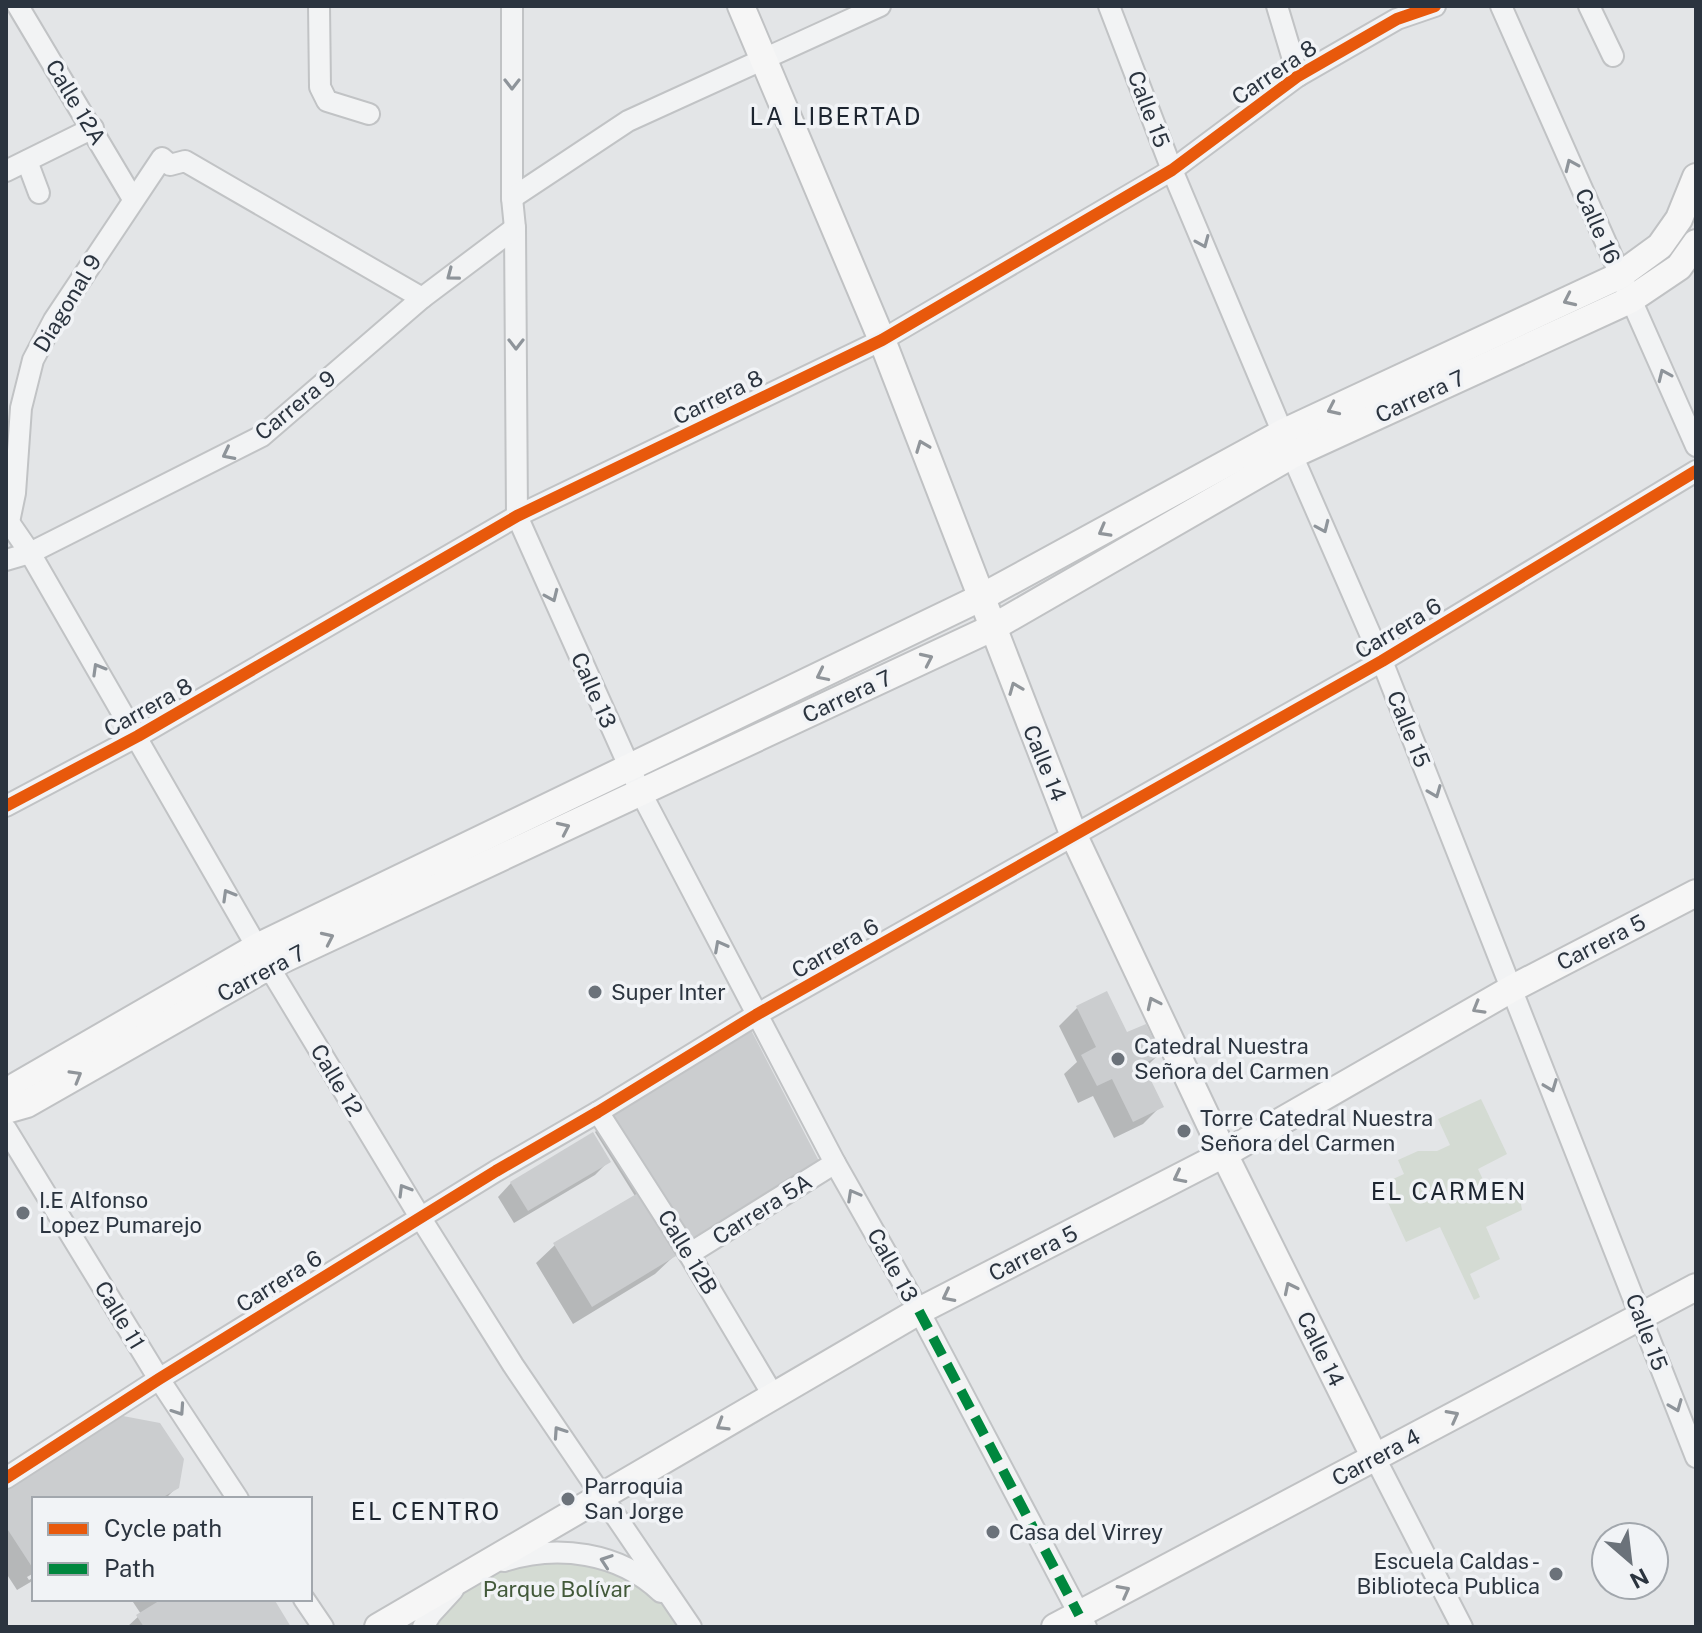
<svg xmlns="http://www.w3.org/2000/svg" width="1702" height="1633" font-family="'Public Sans',sans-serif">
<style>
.green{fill:#d4dbd3}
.shadow{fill:#0003}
.building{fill:#cbcdcf}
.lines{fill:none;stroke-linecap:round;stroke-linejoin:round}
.minor-casing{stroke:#c1c3c5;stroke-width:24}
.major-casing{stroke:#c0c2c4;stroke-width:30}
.minor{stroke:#f2f3f4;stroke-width:20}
.major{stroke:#f6f6f6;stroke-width:26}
.quiet{stroke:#00873e;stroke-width:10;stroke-dasharray:20 10;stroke-linecap:butt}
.cycleway-casing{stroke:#f1f3f6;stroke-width:17}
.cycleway{stroke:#e8590c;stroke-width:12}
.oneway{stroke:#8e949a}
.oneway2{stroke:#90959a}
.poi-dot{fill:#6b727a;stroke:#f1f3f6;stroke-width:3}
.labels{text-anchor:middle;stroke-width:7;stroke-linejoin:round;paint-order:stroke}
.street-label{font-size:22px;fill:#2b343f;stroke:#f1f3f6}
.poi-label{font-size:22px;fill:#2b343f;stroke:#f1f3f6;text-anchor:start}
.park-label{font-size:22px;fill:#42593a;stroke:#f1f3f6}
.neighbourhood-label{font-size:24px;letter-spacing:2px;fill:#1d2530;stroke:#f1f3f6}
</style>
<rect width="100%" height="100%" fill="#e3e5e7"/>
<g class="green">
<polygon points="1481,1099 1507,1154 1478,1169 1486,1186 1517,1181 1522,1210 1486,1227 1500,1259 1470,1274 1480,1297 1474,1300 1440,1227 1406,1242 1380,1185 1404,1174 1398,1160 1418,1151 1437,1151 1450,1145 1438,1119"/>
<polygon points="541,1552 635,1573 690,1627 423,1627 451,1591"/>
</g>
<g class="shadow">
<polygon points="1077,1008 1158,1055 1143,1070 1161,1106 1143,1124 1114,1138 1093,1096 1078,1103 1064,1074 1077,1062 1059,1026"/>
<polygon points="614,1114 799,1181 673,1257 655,1274 573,1324 536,1263 555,1245 635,1196 595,1132"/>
<polygon points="609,1161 595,1175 514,1223 498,1197 511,1183"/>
<polygon points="177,1487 165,1499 162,1495 156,1499 34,1499 34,1573 27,1577 29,1580 34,1577 34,1580 17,1590 6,1573 6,1491"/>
<polygon points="131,1599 272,1599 289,1627 127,1627 141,1614"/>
</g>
<g class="building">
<polygon points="1107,991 1127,1032 1146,1024 1161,1055 1143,1064 1164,1107 1133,1122 1112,1079 1097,1086 1081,1055 1096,1047 1076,1006"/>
<polygon points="751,1030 820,1163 692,1242 612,1112"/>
<polygon points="593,1132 611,1162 528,1211 510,1182"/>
<polygon points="638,1193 676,1256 592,1307 553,1243"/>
<polygon points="123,1416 160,1423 184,1459 179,1488 160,1499 34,1499 34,1570 6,1527 6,1488"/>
<polygon points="162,1599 274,1599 291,1627 144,1627 136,1615"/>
</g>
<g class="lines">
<defs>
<g id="minor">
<polyline points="18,6 133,199"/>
<polyline points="319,6 320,87 327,101 369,114"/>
<polyline points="512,6 512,198 515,228 517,516 641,793 835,1163 919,1311 1086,1627"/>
<polyline points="1109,6 1172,170 1292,455 1382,661 1696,1457"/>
<polyline points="1277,6 1298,76"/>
<polyline points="1501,6 1696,446"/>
<polyline points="1589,6 1613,56"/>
<polyline points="27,161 39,193"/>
<polyline points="6,171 93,128"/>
<polyline points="512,198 628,121 880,6"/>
<polyline points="6,518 30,553 257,947 420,1217 513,1365 691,1627"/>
<polyline points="9,522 15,493 21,408 33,360 54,320 162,158 170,165 185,161 422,298"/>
<polyline points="6,560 30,553 262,436 422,298 515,228"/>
<polyline points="6,806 138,736 517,516 882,340 1172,170 1298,76 1397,19 1435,6"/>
<polyline points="598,1112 689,1254 773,1395"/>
<polyline points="6,1129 159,1379 238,1499"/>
<polyline points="689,1254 835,1163"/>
<polyline points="1375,1458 1462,1627"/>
<polyline points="6,1478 159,1379 496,1171 598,1112 756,1015 1382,661 1696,471"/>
<path d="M504,1561C557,1544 619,1552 661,1592"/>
<polyline points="304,1599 323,1627"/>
<polyline points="423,1627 431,1614 453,1590"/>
</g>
<g id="major">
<polyline points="741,6 882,340 1074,836 1224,1154 1375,1458"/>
<polyline points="6,1100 16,1086 257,947 980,598 1284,432 1619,276 1660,246 1679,219 1696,177"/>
<polyline points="6,1110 27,1104 269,966 992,628 1292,455 1630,300 1679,267 1696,243"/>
<polyline points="378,1627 919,1311 1224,1154 1513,988 1696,893"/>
<polyline points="1055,1627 1696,1287"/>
</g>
</defs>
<use href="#minor" class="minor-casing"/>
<use href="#major" class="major-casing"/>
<use href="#minor" class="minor"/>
<use href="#major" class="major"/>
<polyline class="quiet" points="919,1311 1079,1615"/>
<defs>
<g id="cycleway">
<polyline points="6,806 138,736 517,516 882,340 1172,170 1298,76 1397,19 1435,6"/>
<polyline points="6,1478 159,1379 496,1171 598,1112 756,1015 1382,661 1696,471"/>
</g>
</defs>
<use href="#cycleway" class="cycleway-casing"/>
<use href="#cycleway" class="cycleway"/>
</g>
<defs><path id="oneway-chevron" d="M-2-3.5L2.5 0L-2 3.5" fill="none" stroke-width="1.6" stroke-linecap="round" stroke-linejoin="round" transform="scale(2)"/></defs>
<g class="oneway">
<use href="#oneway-chevron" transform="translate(512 84) rotate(90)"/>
<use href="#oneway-chevron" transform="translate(1571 165) rotate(-114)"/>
<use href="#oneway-chevron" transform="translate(1203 242) rotate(67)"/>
<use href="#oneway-chevron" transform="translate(452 275) rotate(143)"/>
<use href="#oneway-chevron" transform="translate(516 344) rotate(90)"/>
<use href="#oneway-chevron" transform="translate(1664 375) rotate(-114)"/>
<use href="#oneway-chevron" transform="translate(228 454) rotate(153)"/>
<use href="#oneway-chevron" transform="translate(1323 527) rotate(66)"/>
<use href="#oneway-chevron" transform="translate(552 596) rotate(66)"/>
<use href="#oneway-chevron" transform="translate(98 669) rotate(-120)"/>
<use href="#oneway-chevron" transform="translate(1435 792) rotate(68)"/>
<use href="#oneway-chevron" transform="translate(228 895) rotate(-120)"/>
<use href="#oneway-chevron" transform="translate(720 946) rotate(-118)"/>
<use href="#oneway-chevron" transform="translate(1551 1086) rotate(69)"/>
<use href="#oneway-chevron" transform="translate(404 1190) rotate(-121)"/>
<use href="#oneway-chevron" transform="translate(853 1195) rotate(-119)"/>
<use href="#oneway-chevron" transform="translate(1676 1406) rotate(68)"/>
<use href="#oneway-chevron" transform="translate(179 1410) rotate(56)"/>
<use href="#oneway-chevron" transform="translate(559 1432) rotate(-124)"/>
<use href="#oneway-chevron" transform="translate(606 1561) rotate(-161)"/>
</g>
<g class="oneway2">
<use href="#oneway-chevron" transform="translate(1569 300) rotate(155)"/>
<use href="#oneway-chevron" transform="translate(1333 409) rotate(155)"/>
<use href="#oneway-chevron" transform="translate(922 446) rotate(-111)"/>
<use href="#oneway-chevron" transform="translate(1104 531) rotate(151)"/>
<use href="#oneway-chevron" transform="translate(927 659) rotate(-25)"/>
<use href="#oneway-chevron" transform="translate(822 675) rotate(154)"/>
<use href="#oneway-chevron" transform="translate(1015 688) rotate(-112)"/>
<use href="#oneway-chevron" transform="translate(564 828) rotate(-25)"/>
<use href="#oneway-chevron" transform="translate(328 938) rotate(-25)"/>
<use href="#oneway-chevron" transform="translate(1153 1003) rotate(-115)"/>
<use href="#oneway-chevron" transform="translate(1478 1008) rotate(150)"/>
<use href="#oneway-chevron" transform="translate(76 1076) rotate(-30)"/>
<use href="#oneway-chevron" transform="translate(1179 1177) rotate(153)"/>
<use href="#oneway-chevron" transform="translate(1290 1288) rotate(-116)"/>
<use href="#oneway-chevron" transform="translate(948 1296) rotate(153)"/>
<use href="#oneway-chevron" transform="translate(1453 1416) rotate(-28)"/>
<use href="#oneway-chevron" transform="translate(722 1425) rotate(149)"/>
<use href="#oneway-chevron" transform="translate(1124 1591) rotate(-28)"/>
</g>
<g class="poi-dot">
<circle cx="595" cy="992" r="8"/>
<circle cx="1118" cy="1059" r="8"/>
<circle cx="1184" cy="1131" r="8"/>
<circle cx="23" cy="1213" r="8"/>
<circle cx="568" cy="1499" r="8"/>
<circle cx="993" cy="1532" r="8"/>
<circle cx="1556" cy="1574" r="8"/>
</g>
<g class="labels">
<g class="street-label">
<text transform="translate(1274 72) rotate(-34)" y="8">Carrera 8</text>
<text transform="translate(76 102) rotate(59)" y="8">Calle 12A</text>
<text transform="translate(1149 109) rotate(69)" y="8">Calle 15</text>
<text transform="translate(1598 226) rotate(66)" y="8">Calle 16</text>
<text transform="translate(67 303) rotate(-59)" y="8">Diagonal 9</text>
<text transform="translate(1420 396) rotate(-25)" y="8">Carrera 7</text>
<text transform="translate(718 397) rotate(-26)" y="8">Carrera 8</text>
<text transform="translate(295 405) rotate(-39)" y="8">Carrera 9</text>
<text transform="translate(1398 628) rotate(-31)" y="8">Carrera 6</text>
<text transform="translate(594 690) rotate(66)" y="8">Calle 13</text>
<text transform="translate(847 696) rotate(-25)" y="8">Carrera 7</text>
<text transform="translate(148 707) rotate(-29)" y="8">Carrera 8</text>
<text transform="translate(1409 729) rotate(68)" y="8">Calle 15</text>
<text transform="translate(1045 763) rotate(68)" y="8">Calle 14</text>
<text transform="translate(1601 942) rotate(-27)" y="8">Carrera 5</text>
<text transform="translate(835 948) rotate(-30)" y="8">Carrera 6</text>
<text transform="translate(261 973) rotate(-28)" y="8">Carrera 7</text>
<text transform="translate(337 1080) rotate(59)" y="8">Calle 12</text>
<text transform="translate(762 1209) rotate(-32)" y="8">Carrera 5A</text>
<text transform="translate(688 1252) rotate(59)" y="8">Calle 12B</text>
<text transform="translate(1033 1253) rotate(-27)" y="8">Carrera 5</text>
<text transform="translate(893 1265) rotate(61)" y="8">Calle 13</text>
<text transform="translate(279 1281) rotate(-32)" y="8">Carrera 6</text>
<text transform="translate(120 1315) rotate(59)" y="8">Calle 11</text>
<text transform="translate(1647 1332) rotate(69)" y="8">Calle 15</text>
<text transform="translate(1321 1349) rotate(64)" y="8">Calle 14</text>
<text transform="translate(1376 1457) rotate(-28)" y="8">Carrera 4</text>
</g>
<g class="poi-label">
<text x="611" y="1000">Super Inter</text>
<text x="1134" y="1054">Catedral Nuestra<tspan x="1134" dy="25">Señora del Carmen</tspan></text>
<text x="1200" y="1126">Torre Catedral Nuestra<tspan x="1200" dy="25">Señora del Carmen</tspan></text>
<text x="39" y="1208">I.E Alfonso<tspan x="39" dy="25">Lopez Pumarejo</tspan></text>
<text x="584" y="1494">Parroquia<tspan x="584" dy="25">San Jorge</tspan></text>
<text x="1009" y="1540">Casa del Virrey</text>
<text x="1540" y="1569" text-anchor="end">Escuela Caldas -<tspan x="1540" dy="25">Biblioteca Publica</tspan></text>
</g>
<g class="park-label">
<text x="557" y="1597">Parque Bolívar</text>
</g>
<g class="neighbourhood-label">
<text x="836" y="125">LA LIBERTAD</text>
<text x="1449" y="1200">EL CARMEN</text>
<text x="426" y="1520">EL CENTRO</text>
</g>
</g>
<rect width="1702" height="1633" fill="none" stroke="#2b343f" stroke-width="16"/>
<rect x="32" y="1497" width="280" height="104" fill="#f1f3f6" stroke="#a2a7ad" stroke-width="2"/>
<rect x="48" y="1523" width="40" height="12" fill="#e8590c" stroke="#a2a7ad" stroke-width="2"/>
<text x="104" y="1537" font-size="24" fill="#2b343f">Cycle path</text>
<rect x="48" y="1563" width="40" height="12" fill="#00873e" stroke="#a2a7ad" stroke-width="2"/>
<text x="104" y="1577" font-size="24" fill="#2b343f">Path</text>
<g transform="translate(1630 1561) rotate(152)"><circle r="38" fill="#f1f3f6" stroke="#a2a7ad" stroke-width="2"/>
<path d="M0-6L14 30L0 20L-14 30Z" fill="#6b727a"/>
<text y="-12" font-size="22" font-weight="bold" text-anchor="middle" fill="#2b343f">N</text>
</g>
</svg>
